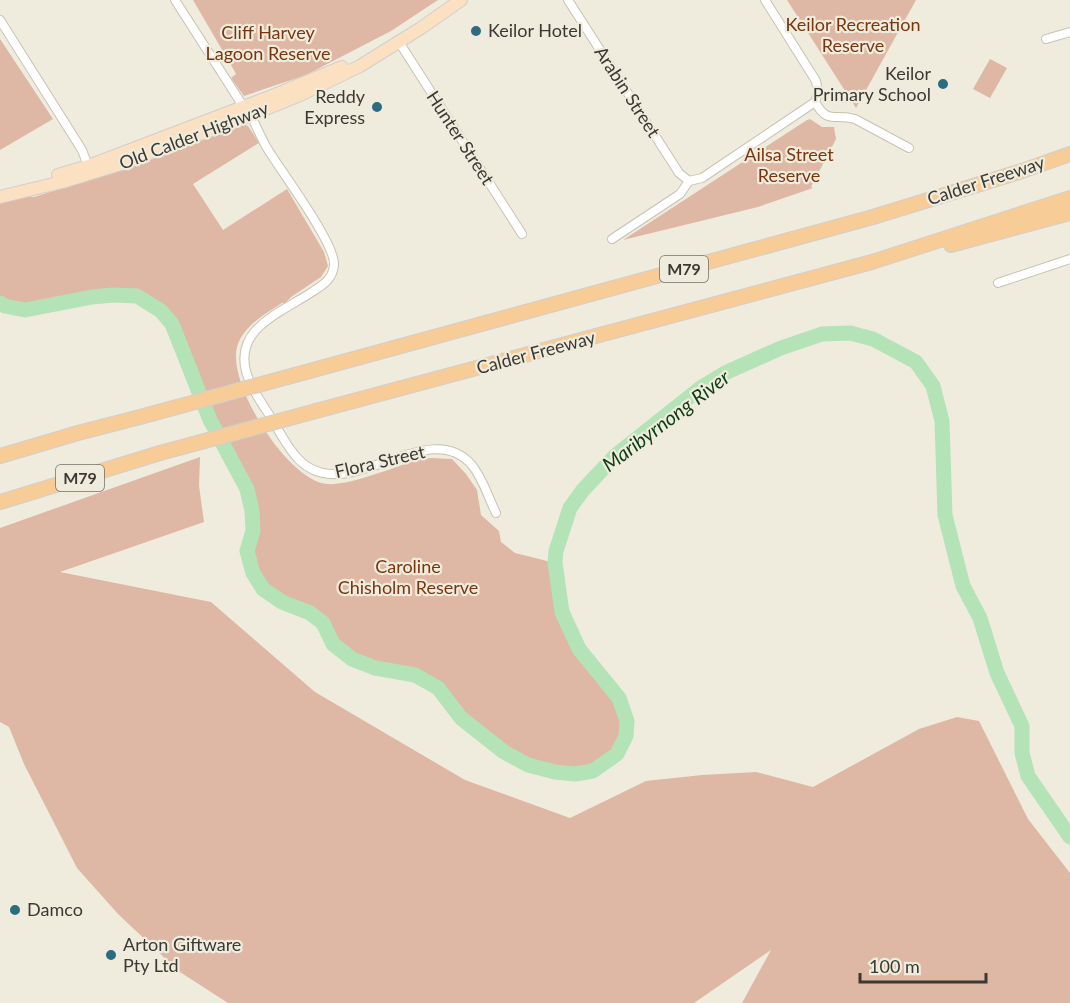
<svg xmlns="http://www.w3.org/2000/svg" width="1070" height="1003" font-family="Lato,sans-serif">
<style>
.green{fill:#deb7a5}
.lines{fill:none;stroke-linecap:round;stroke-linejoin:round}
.river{stroke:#b4e3b7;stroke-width:15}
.street-casing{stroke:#c6c3b4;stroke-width:10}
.primary-casing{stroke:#d0cfce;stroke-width:14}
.highway-casing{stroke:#d0cfce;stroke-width:16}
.street{stroke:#fff;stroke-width:8}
.primary{stroke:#fbe0c1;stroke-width:12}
.highway{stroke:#f8cc97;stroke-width:14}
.highway-bridge-casing{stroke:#d0cfce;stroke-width:16;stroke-linecap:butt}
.highway-bridge{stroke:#f8cc97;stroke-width:14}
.poi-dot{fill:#2b6c80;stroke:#f0ecdd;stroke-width:2}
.labels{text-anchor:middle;stroke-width:4.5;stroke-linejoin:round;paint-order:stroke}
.shield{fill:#f0ecdd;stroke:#716f66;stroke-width:1.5}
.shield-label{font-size:16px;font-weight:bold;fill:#3a3933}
.park-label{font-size:18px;fill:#79350e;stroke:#f0ecdd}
.poi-label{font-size:18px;fill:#3a3933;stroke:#f0ecdd;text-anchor:start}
.street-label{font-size:18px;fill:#3a3933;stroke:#f0ecdd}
.water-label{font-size:20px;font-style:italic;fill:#0b3d15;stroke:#f0ecdd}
</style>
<rect width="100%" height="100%" fill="#f0ecdd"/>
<g class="green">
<polygon points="193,0 438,0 391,31 306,75 244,96 231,78 236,74 235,72"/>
<polygon points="787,0 916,0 856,108"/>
<polygon points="0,39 53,119 0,150"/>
<polygon points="990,59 1007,68 990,98 973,89"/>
<polygon points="810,119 822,127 834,127 836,139 811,187 813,188 758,207 623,240 807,120"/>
<path d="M243,124L248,126L259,143L193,184L223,230L287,189L324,252L328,266L321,277L291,297L285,303H282C265,314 243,326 237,347C227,384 288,481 327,484C349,486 397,466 420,459L431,458L452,459L466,474L477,490L481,515L499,531L501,542L515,553L555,563L562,612L579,649L619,698L627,721L626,736L617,754L593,771L575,774L555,772L528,765L504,752L461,718L438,688L415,675L375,668L352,659L333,644L323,623L310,613L282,602L263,589L253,573L247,551L253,531L252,511L247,489L210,420L172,324L161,311L137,296L113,295L92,297L25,310L5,306L0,303V202L21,196L34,197L102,176Z"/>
<polygon points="200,457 199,486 204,522 60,572 211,602 315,692 465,780 570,818 646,781 702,775 756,772 813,787 919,729 957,717 979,721 1028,819 1070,873 1070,1003 742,1003 771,950 694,1003 228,1003 169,965 170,963 118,914 77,868 24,764 9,727 0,722 0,528"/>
</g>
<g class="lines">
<polyline class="river" points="0,303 5,306 25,310 92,297 113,295 137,296 161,311 172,324 210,420 247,489 252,511 253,531 247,551 253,573 263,589 282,602 310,613 323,623 333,644 352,659 375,668 415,675 438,688 461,718 504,752 528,765 555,772 575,774 593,771 617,754 626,736 627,721 619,698 579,649 562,612 555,563 556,551 570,508 583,490 615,456 702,387 727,372 781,348 822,334 850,333 873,339 916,362 933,386 942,421 945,515 963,586 980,618 997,673 1022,726 1022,753 1028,776 1070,837"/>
<defs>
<g id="street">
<polyline points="175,0 243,106"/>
<polyline points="568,0 679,173 689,181"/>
<path d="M765,0L816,81L818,92L815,102C828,125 834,113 855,119L909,148"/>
<polyline points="0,20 82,150 88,166"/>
<polyline points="1046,39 1070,32"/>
<polyline points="399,42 522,234"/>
<path d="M251,115C256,126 261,138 267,148C280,170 336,244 334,265C333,279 323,285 312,292C294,304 271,314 256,330C230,359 253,390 270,416C278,429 285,443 294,454C341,515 425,413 471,464C483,478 488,497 496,513"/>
<polyline points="689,181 702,178 815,102"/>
<polyline points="612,239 680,194 689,181"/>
<polyline points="998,283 1070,259"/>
</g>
<g id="primary">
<polyline points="58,175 88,166 272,96 342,67"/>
<polyline points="0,197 62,182 121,164 251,115 300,95 360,66 421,28 461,0"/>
</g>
<g id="highway">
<polyline points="951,245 1070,213"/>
<polyline points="295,375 873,217 1019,172 1070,154"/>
<polyline points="316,411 872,262 1070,198"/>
<polyline points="0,456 78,433 140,417"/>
<polyline points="0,502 160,453"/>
</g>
</defs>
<use href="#street" class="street-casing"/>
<use href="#primary" class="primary-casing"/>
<use href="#highway" class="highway-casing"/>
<use href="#street" class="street"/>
<use href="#primary" class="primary"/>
<use href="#highway" class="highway"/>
<defs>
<g id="highway-bridge">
<polyline points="140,417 295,375"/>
<polyline points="160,453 316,411"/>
</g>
</defs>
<use href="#highway-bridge" class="highway-bridge-casing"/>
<use href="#highway-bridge" class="highway-bridge"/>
</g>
<g class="poi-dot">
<circle cx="476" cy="31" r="6"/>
<circle cx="943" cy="84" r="6"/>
<circle cx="377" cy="107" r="6"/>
<circle cx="15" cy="910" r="6"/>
<circle cx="111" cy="955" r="6"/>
</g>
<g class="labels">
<g class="shield">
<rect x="660" y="256" width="48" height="26" rx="4.5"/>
<rect x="56" y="465" width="48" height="26" rx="4.5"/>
</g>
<g class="shield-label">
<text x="684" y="275">M79</text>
<text x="80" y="484">M79</text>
</g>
<g class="park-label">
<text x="853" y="31">Keilor Recreation<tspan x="853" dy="21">Reserve</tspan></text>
<text x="268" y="39">Cliff Harvey<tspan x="268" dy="21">Lagoon Reserve</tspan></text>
<text x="789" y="161">Ailsa Street<tspan x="789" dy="21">Reserve</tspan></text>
<text x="408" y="573">Caroline<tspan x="408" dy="21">Chisholm Reserve</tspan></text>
</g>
<g class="poi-label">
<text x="488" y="37">Keilor Hotel</text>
<text x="931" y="80" text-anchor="end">Keilor<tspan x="931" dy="21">Primary School</tspan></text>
<text x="365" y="103" text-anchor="end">Reddy<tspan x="365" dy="21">Express</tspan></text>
<text x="27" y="916">Damco</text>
<text x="123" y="951">Arton Giftware<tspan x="123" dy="21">Pty Ltd</tspan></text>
</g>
<g class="street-label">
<text transform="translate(627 92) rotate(57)" y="6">Arabin Street</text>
<text transform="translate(194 136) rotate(-21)" y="6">Old Calder Highway</text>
<text transform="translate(460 138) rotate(57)" y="6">Hunter Street</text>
<text transform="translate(986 181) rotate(-18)" y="6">Calder Freeway</text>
<text transform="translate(536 353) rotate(-15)" y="6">Calder Freeway</text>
<text transform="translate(380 462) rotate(-13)" y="6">Flora Street</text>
</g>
<g class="water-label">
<text transform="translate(666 421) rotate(-37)" y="7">Maribyrnong River</text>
</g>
</g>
<path d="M860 973v9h126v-9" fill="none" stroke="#3a3933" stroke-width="3"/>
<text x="869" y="973" font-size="18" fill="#3a3933" stroke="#f0ecdd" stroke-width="4.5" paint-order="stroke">100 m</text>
</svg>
